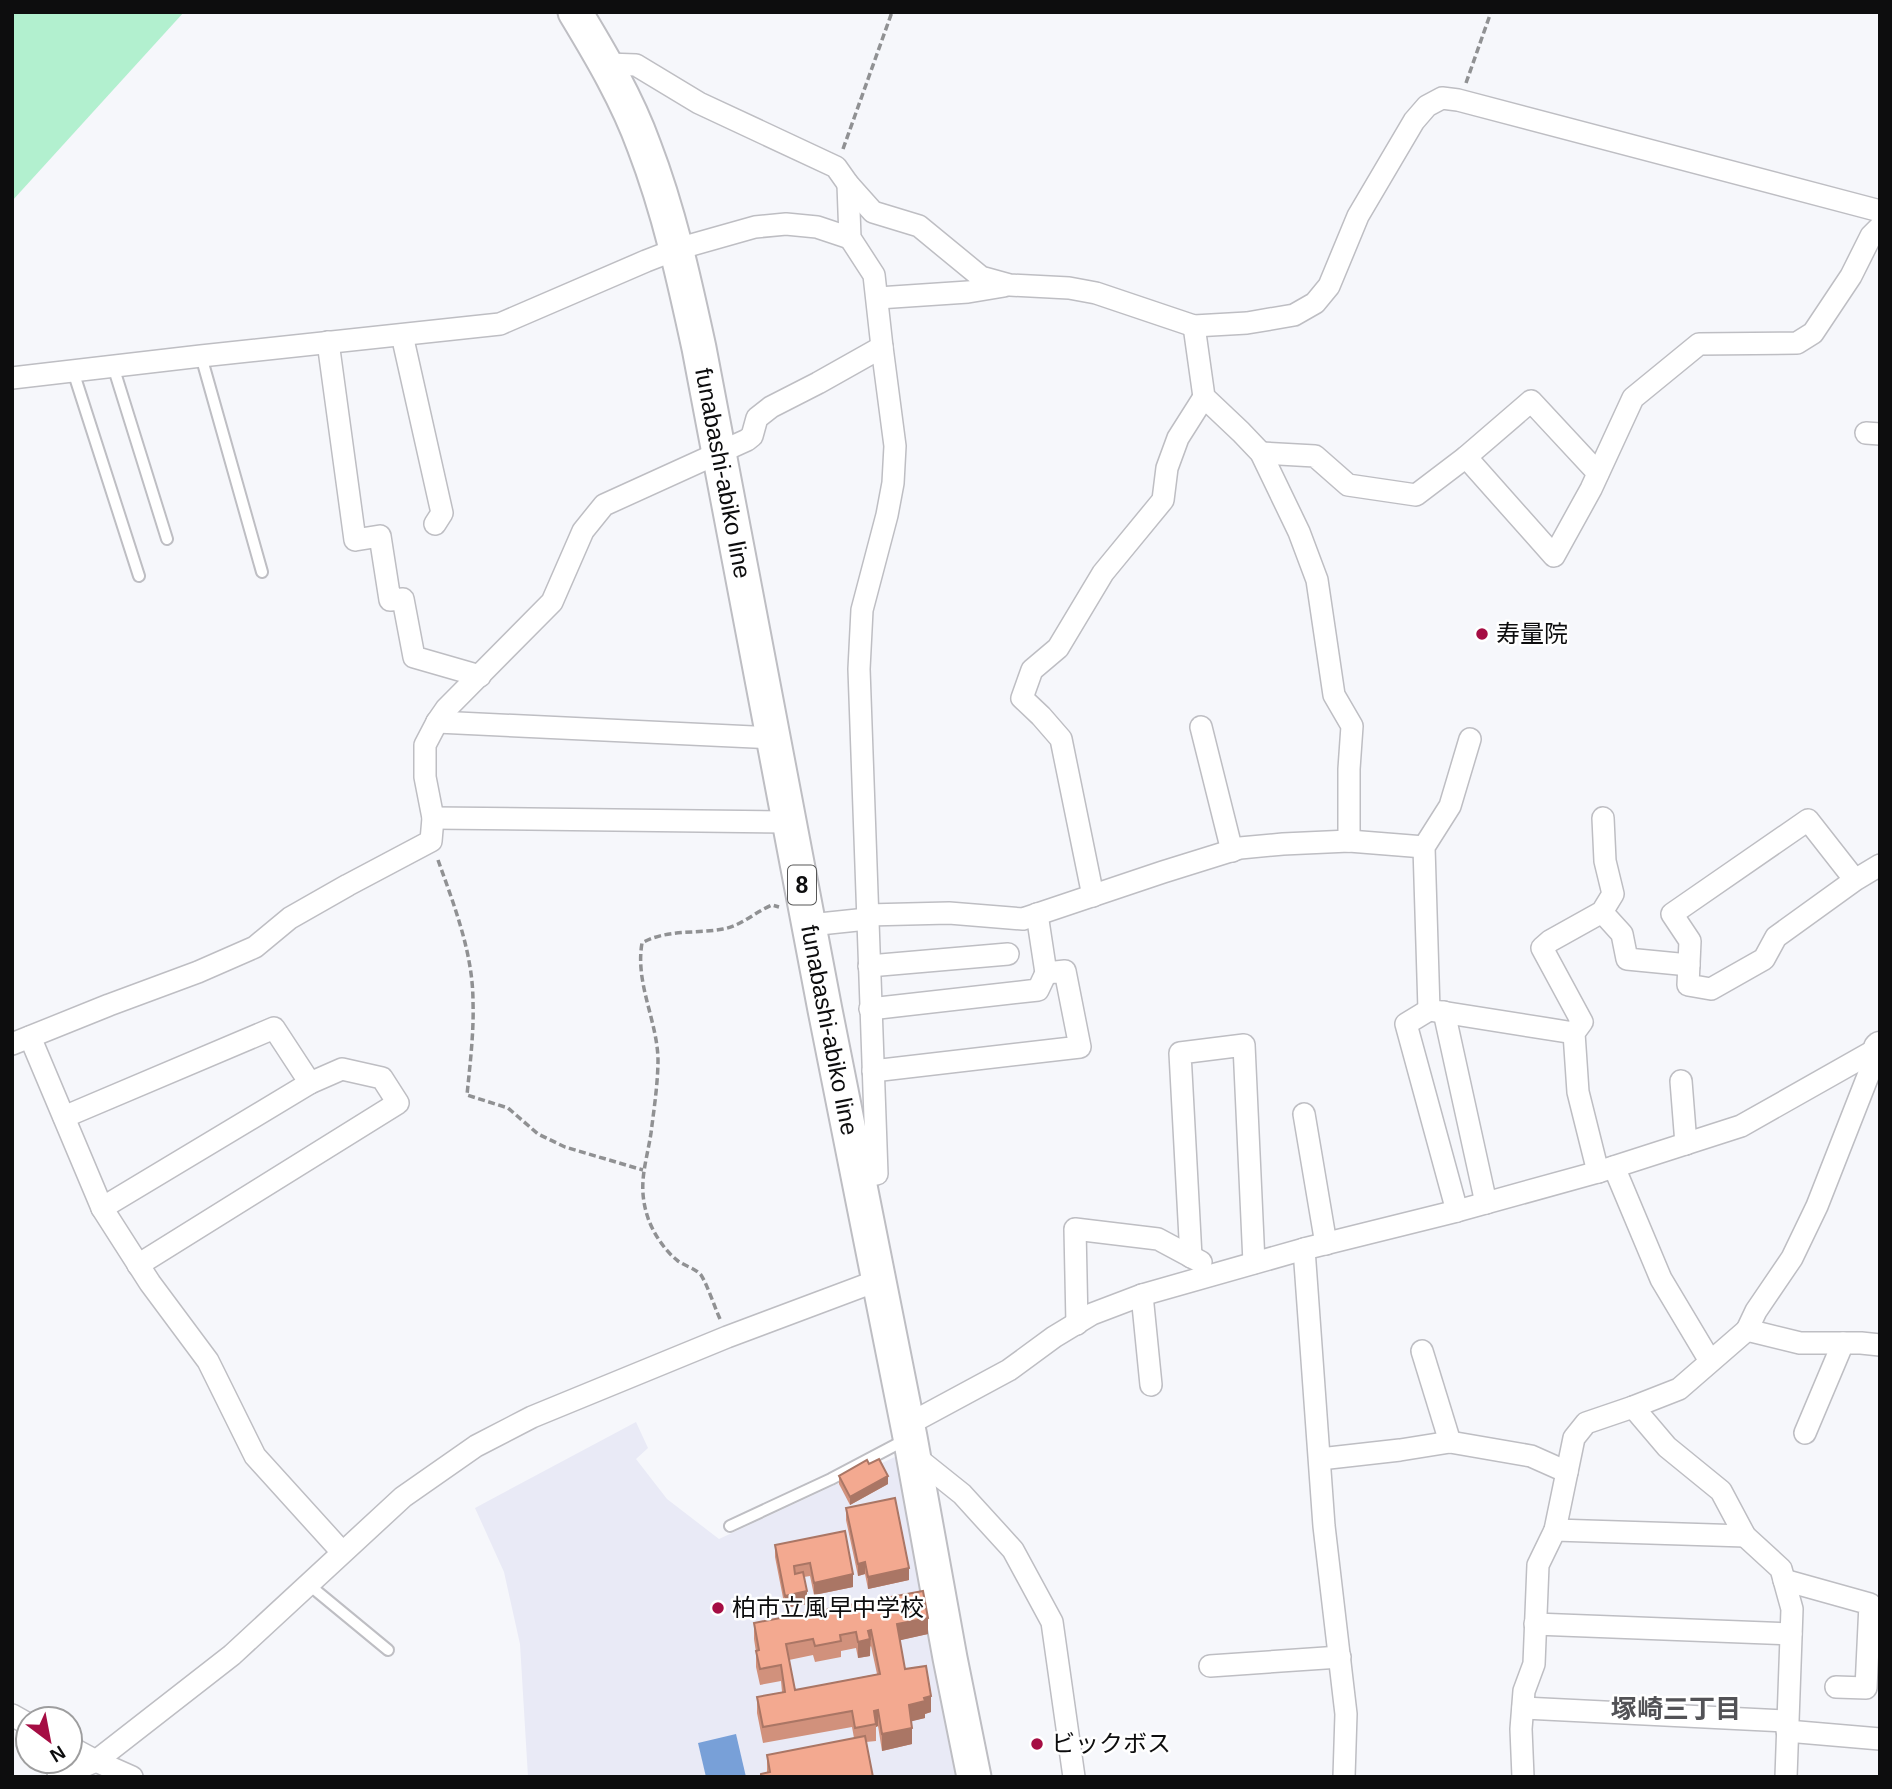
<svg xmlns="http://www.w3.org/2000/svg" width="1892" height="1789" font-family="Arial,'Noto Sans JP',sans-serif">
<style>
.built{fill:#e9eaf6}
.park{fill:#b2f0cf}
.water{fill:#78a0d8}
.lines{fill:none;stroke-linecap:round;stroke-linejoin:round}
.lane-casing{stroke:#bebec3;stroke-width:14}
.street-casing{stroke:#bebec3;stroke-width:24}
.secondary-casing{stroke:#bebec3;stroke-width:33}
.primary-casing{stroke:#bebec3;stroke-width:37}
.path{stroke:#909193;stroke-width:3.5;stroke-dasharray:7 3.5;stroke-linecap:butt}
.lane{stroke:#fff;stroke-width:10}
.street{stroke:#fff;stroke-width:21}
.secondary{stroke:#fff;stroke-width:30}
.primary{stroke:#fff;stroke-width:33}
.wall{fill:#d1917c;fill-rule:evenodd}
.shaded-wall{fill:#aa7665}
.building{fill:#f3a990;stroke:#aa7665;stroke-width:2;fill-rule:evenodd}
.poi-dot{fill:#a50d43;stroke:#fff;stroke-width:2.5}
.labels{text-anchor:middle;stroke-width:5;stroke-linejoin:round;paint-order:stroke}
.shield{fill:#fff;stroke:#565656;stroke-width:2}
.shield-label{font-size:23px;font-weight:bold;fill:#0d0d0e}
.street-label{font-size:24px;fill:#0d0d0e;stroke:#fff}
.poi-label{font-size:24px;fill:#0d0d0e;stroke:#fff;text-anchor:start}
.neighbourhood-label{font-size:26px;font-weight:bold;fill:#525256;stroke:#fff}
</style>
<rect width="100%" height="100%" fill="#f6f7fb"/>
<polygon class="built" points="636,1422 648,1448 636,1459 667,1499 719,1539 897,1456 956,1777 528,1777 520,1644 504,1572 475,1508"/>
<polygon class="park" points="12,12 184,12 12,201"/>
<polygon class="water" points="736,1734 746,1777 706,1777 698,1743"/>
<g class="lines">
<defs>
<g id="lane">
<polyline points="201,356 262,572"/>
<polyline points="113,366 167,539"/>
<polyline points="73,371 139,576"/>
<polyline points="730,1526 831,1479 905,1440"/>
<polyline points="308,1584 388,1650"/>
</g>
<g id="street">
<polyline points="607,64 636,65 699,103 836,167 848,184 873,212 919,226 981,277 1010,285 1069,288 1096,293 1194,326 1247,323 1294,315 1315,303 1329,286 1358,216 1414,121 1427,106 1442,98 1458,100 1880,211"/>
<polyline points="848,184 850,238 874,275 882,347 895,446 893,483 887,515 862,610 859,669 877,1174 859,1177"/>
<polyline points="878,298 968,292 1004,286"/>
<polyline points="1194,326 1204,397 1241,432 1261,453 1299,532 1317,580 1334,695 1352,726 1349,769 1349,841"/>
<polyline points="402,335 442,513 435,524"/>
<polyline points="328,342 355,540 380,536 390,600 403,599 414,657 480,676"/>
<polyline points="12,378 201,356 500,324 646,261 677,249 755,227 786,224 817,227 850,238"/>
<polyline points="1866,433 1880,434"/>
<polyline points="1261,453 1315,456 1348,485 1416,495 1466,457 1531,401 1598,473"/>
<polyline points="1466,457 1554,556 1591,489 1633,398 1699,344 1797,343 1813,333 1851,276 1871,236 1880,227"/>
<polyline points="437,722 773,738"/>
<polyline points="1201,727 1232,851"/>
<polyline points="1470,739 1450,806 1424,847 1429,1010 1574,1033"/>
<polyline points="433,818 790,822"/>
<polyline points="1855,880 1808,820 1672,914 1690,941 1688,985 1711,989 1764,959 1776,937 1855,880 1880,865"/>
<polyline points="1093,896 1061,739 1041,716 1022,698 1032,670 1058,648 1103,573 1163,500 1167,468 1178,438 1204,397"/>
<polyline points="1602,912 1622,934 1627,959 1689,965"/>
<polyline points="867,915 949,913 1023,919 1163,872 1240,848 1283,844 1349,841 1424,847"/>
<polyline points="810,925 867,919"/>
<polyline points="869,966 1008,954"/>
<polyline points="870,1009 1038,990 1046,973"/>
<polyline points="1429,1010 1406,1024 1457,1211"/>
<polyline points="1444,1012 1486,1203"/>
<polyline points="30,1037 102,1208 150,1283 208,1361 255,1456 342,1552"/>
<polyline points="12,1044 109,1005 198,972 255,947 290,918 348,885 431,841 433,818 425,777 425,745 437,722 446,709 552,602 583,531 604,505 747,440 752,436 757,418 771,407 818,383 882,347"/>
<polyline points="873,1071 1080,1047 1065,971 1046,973 1037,914"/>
<polyline points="1681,1081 1686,1144"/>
<polyline points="1304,1114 1326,1244"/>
<polyline points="64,1117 274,1028 310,1083 342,1069 382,1078 398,1103 138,1265"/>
<polyline points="1614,1167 1661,1279 1710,1361"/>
<polyline points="1598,1172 1578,1092 1574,1033 1582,1022 1542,948 1550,941 1602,912 1613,894 1605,861 1603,818"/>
<polyline points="102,1208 310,1083"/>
<polyline points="1304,1249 1324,1526 1346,1714 1344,1777"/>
<polyline points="1191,1257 1180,1053 1244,1045 1254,1263"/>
<polyline points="1142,1295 1151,1385"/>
<polyline points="1077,1324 1075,1229 1158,1239 1201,1262"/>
<polyline points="1747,1330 1756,1311 1792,1258 1817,1206 1879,1048"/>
<polyline points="1422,1351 1450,1442"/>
<polyline points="1633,1407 1667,1447 1721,1491 1745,1536 1781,1569 1792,1609 1786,1777"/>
<polyline points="907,1425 1009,1370 1054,1337 1092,1314 1142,1295 1304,1249 1457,1211 1598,1172 1741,1126 1879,1048"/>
<polyline points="1805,1433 1843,1343"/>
<polyline points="912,1454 962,1494 1013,1550 1052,1622 1074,1777"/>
<polyline points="1320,1459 1400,1450 1450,1442 1531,1456 1567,1472"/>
<polyline points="1555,1530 1745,1536"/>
<polyline points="1784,1580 1870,1604 1866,1688 1836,1687"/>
<polyline points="1535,1624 1791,1634"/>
<polyline points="1210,1666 1340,1657"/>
<polyline points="1523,1708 1787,1721"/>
<polyline points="12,1715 28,1724"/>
<polyline points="1787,1731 1880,1739"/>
<polyline points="70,1747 96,1761 132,1777"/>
<polyline points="58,1777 96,1761 232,1655 403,1497 476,1446 532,1417 727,1337 879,1280"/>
<polyline points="1523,1777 1521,1729 1524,1691 1534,1664 1538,1565 1555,1530 1574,1438 1586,1423 1633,1407 1679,1389 1747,1330 1800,1343 1861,1343 1880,1345"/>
</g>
<polyline id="secondary" points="1879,1048 1880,1047"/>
<g id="primary">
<path id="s1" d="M575,12C601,55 627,99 644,146C669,211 684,279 699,348L825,1010L910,1437L950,1658L974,1777"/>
</g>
</defs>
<use href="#lane" class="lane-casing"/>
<use href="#street" class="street-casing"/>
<use href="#secondary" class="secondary-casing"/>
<use href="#primary" class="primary-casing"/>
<g class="path">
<polyline points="1466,83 1491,12"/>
<polyline points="843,149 892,12"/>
<path d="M438,860C454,905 473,953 473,1002C474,1033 470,1064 467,1095L508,1108L538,1134L565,1147L643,1170"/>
<path d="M720,1319C715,1308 707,1284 701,1275C695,1268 685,1266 678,1261C665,1251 653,1233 648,1218C637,1185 646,1165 651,1133C654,1109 658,1083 658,1059C657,1020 635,983 642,943C666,929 696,934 723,929C741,926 755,912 772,905L779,907"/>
</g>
<use href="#lane" class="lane"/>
<use href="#street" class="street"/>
<use href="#secondary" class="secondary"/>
<use href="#primary" class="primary"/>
</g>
<g class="wall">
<polygon points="869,1464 888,1484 850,1505 839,1484 839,1476"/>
<polygon points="846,1508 909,1580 868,1589 865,1574 858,1576 846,1520"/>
<polygon points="775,1545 853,1587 814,1595 810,1576 804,1577 807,1604 785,1608 775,1557"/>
<path d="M754,1623L928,1634L900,1640L905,1669L931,1712L925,1714V1718L911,1721L912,1744L882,1751L878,1726L876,1727V1741L866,1742L873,1777H761V1774L767,1772V1755L854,1738L852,1727L763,1743L757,1713V1697L782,1692L781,1681L760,1685L756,1667V1652L754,1639ZM871,1646L877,1674L795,1690L789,1660L813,1655L815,1662L841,1657V1651L856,1648L858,1658L870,1656V1647Z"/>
</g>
<g class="shaded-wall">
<polygon points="888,1476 888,1484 850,1505 850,1497"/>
<polygon points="865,1562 865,1574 858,1576 858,1564"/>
<polygon points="909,1568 909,1580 868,1589 868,1577"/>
<polygon points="853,1574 853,1587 814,1595 814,1583"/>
<polygon points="807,1591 807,1604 785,1608 785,1596"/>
<polygon points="928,1618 928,1634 897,1641 897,1624"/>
<polygon points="871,1630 870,1656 858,1658 858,1642 868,1631"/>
<polygon points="931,1696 931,1712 925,1714 925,1718 909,1722 909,1705 924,1698"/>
<polygon points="878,1710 878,1726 876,1727 874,1711"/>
<polygon points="912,1728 912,1744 882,1751 882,1734"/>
</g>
<g class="building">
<polygon points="879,1459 888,1476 850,1497 839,1476 867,1460 869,1464"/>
<polygon points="895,1498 909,1568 868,1577 865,1562 858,1564 846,1508"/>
<polygon points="845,1531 853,1574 814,1583 810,1563 794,1566 795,1574 803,1572 807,1591 785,1596 775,1545"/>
<path d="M923,1591L928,1618L897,1624L905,1669L926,1666L931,1696L924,1698L925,1701L909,1705L912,1728L882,1734L878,1710L874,1711L876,1724L855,1728L852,1711L763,1727L757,1697L785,1692L781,1665L760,1669L756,1651L759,1650L754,1623ZM871,1630L880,1674L795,1690L786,1644L813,1639L815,1646L841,1641L840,1635L856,1632L858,1642L870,1639L868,1631Z"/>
<polygon points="865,1736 873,1777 761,1777 761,1774 770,1772 767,1755"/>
</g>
<g class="poi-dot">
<circle cx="1482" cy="634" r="7"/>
<circle cx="718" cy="1608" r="7"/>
<circle cx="1037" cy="1744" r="7"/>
</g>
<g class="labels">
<rect class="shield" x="788" y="865.5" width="28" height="39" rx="5"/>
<g class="shield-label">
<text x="802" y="893">8</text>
</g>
<g class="street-label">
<text dy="8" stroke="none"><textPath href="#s1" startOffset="488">funabashi-abiko line</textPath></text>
<text dy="8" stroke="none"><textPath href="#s1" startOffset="1055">funabashi-abiko line</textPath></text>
</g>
<g class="poi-label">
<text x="1496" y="642">寿量院</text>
<text x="732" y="1616">柏市立風早中学校</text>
<text x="1051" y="1752">ビックボス</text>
</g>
<g class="neighbourhood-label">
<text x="1676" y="1718">塚崎三丁目</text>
</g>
</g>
<rect width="1892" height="1789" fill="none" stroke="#0d0d0e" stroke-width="28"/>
<g transform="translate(49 1740) rotate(148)"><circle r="33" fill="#ffffff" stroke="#9e9e9f" stroke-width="2"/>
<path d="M0-5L12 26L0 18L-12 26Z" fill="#a50d43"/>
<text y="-10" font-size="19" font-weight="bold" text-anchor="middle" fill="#0d0d0e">N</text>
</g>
</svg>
